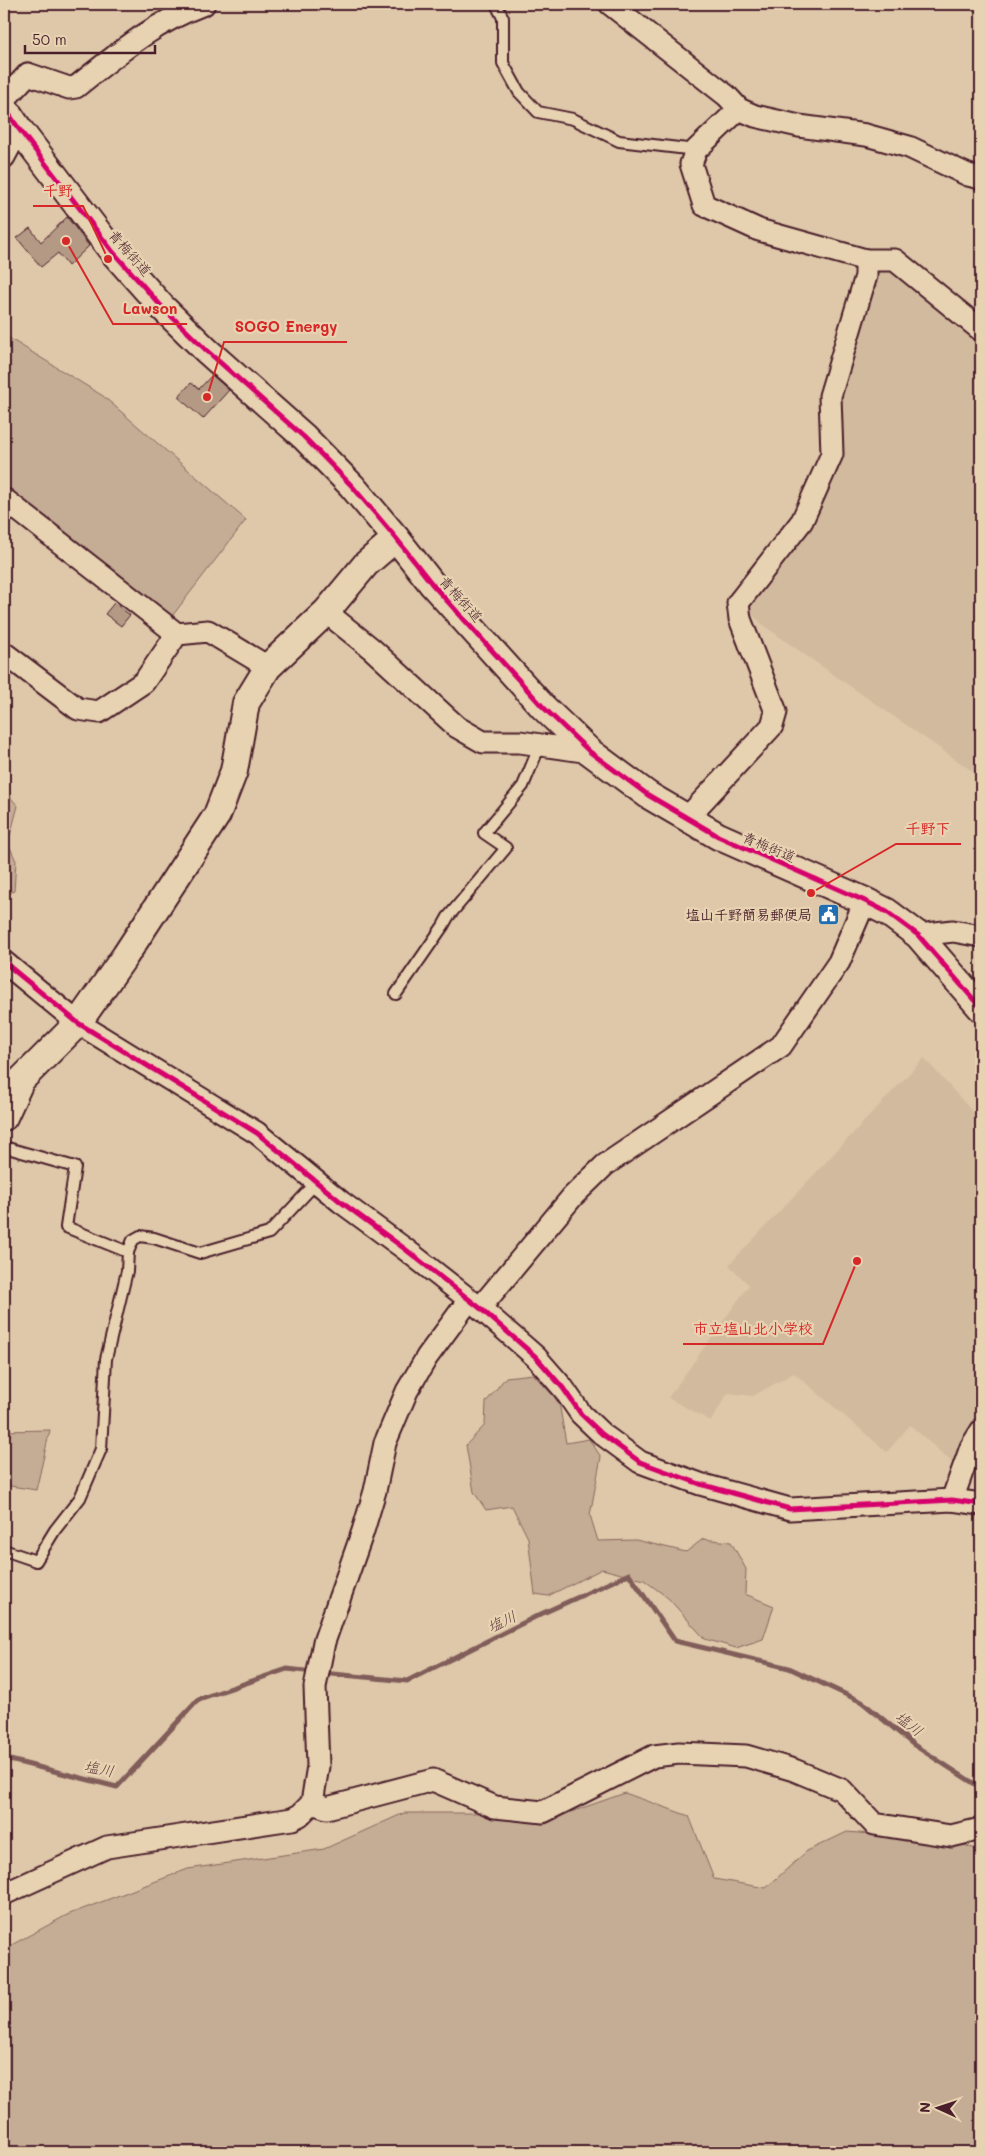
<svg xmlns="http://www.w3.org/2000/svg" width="985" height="2156" font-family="Mali,'Klee One',sans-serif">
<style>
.built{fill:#d1ba9e}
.green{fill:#c5ac94;stroke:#886660}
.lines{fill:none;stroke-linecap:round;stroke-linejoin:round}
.stream{stroke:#815d5a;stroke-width:5}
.building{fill:#b49985;stroke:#4a1f2b}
.service-casing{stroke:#4a1f2b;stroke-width:14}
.minor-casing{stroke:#4a1f2b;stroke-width:25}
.tertiary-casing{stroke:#4a1f2b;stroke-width:30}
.service{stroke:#e7d3b1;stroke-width:10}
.minor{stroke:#e7d3b1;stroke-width:21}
.tertiary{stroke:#e7d3b1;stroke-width:26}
.cycleway-casing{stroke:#e7d3b1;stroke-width:8}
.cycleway{stroke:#d6006c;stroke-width:5}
.labels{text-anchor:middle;stroke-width:4.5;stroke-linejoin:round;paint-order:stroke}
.street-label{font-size:14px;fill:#4a1f2b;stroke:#e7d3b1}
.poi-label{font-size:14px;font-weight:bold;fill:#4a1f2b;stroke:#e7d3b1;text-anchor:end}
.water-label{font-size:15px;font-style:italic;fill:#61393e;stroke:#e7d3b1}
.leader{fill:none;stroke:#d62828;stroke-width:2}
.callout-dot{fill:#d62828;stroke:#e7d3b1;stroke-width:2}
.callout-label{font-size:15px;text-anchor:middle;font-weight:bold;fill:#d62828;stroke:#e7d3b1;stroke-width:4.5;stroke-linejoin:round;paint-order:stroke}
</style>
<rect width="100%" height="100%" fill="#dec8a9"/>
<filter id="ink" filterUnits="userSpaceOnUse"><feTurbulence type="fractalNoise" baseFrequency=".02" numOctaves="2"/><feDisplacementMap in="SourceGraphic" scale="10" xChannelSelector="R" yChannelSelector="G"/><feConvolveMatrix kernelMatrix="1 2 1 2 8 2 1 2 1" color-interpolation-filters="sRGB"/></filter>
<g filter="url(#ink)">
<g class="built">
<polygon points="895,260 981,330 981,777 801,652 767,628 739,603 832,454 830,396 866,276"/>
<polygon points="924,1058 981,1121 981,1419 953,1463 910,1425 887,1452 794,1373 753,1396 728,1393 711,1421 668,1398 749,1285 729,1265"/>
</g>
<g class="green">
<polygon points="4,335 103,396 246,520 166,624 4,499"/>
<polygon points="4,790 18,806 8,843 16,861 14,891 4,895"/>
<polygon points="533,1374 559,1402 566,1443 589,1439 601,1457 590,1515 598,1541 636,1540 686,1552 703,1539 731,1542 746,1569 745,1594 774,1606 763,1639 736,1648 705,1639 668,1598 644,1580 602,1569 548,1596 535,1594 528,1538 512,1506 486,1510 474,1492 466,1445 485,1425 486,1402 506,1377"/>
<polygon points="50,1430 36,1490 4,1485 4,1431"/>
<polygon points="625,1793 689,1816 714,1879 766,1888 807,1851 847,1832 953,1841 981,1851 981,2152 4,2152 4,1949 67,1915 188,1869 324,1849 404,1813 482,1813 551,1819"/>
</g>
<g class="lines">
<g class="stream">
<polyline points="322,1673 407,1681 541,1614 629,1574 675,1641 789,1668 862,1702 914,1745 981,1788"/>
<polyline points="4,1760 6,1759 117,1787 199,1699 287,1669 314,1672"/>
</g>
</g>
<g class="building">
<polygon points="67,217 89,246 68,266 58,253 41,267 17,238 30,228 41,242"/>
<polygon points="212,375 229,390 203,419 178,397 191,383 199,389"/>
<polygon points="114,603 130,615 121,626 105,614"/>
</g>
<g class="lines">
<defs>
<g id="service">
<polyline points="496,4 503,18 503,63 519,92 538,112 573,119 619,141 696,150"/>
<polyline points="396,994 443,926 448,917 506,848 484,833 523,786 540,745"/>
<polyline points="4,1147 75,1167 66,1227 128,1252 127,1271 106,1359 101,1449 80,1498 55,1530 36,1561 4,1550"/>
<polyline points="128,1252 133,1240 140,1236 154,1238 200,1253 269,1233 316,1183"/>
</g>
<g id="minor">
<polyline points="610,4 727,96 739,109 755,116 799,126 866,135 909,147 968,175 981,178"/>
<path d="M4,100L28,74L69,88L76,87C119,53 151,24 204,4"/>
<polyline points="739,109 696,150 691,164 704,205 759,230 866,260 895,260 981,330"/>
<polyline points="4,157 19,129"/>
<polyline points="4,499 177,634"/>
<polyline points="326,612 372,649 457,727 483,742 520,742 590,752"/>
<polyline points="4,653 78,709 99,712 144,682 177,634 208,631 268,667"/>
<polyline points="686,819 772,726 776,712 740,619 738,603 802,521 832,454 830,396 866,276 866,260"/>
<polyline points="918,935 953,931 981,936"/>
<polyline points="4,962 78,1023 257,1133 341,1202 405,1249 480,1308 536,1357 563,1388 581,1414 602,1434 640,1462 700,1484 790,1509 952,1500 981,1504"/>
<polyline points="480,1308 573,1196 605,1165 781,1046 839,962 865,901"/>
<polyline points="952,1500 971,1447 981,1431"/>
<polyline points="312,1803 327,1808 433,1780 495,1807 543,1812 654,1756 679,1753 746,1756 794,1770 842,1790 874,1824 951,1836 981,1829"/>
<polyline points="4,1894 107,1847 292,1819 300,1815 312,1803 318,1766 315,1687 324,1642 363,1531 375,1491 385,1443 407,1391 427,1357 469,1300"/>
</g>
<g id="tertiary">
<polyline points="4,107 19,129 113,252 162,307 206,350 304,437 352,486 396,538 432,584 543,707 590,752 648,795 718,836 865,901 887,912 918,935 981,1008"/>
<polyline points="4,1117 21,1080 78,1023 125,956 217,815 234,771 246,703 268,667 326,612 366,564 396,538"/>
</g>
</defs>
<use href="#service" class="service-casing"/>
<use href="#minor" class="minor-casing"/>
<use href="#tertiary" class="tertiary-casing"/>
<use href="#service" class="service"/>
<use href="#minor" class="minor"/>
<use href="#tertiary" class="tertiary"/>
<defs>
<g id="cycleway">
<polyline points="4,107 19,129 113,252 162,307 206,350 304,437 352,486 396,538 432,584 543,707 590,752 648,795 718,836 865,901 887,912 918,935 981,1008"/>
<polyline points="4,962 78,1023 257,1133 341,1202 405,1249 480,1308 536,1357 563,1388 581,1414 602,1434 640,1462 700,1484 790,1509 952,1500 981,1504"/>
</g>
</defs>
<use href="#cycleway" class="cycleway-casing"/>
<use href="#cycleway" class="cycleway"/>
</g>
</g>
<defs>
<symbol id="civic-square" viewBox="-11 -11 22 22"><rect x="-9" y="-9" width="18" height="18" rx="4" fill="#1f6fb2" stroke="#e7d3b1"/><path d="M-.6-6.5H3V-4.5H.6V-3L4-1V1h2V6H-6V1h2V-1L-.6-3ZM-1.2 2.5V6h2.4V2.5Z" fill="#fff"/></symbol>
</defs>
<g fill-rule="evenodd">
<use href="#civic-square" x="816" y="902" width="25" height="25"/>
</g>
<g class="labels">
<g class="street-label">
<text transform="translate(130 253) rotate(49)" y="5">青梅街道</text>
<text transform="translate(461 599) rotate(48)" y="5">青梅街道</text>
<text transform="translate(769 847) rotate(23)" y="5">青梅街道</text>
</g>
<g class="poi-label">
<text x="812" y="920">塩山千野簡易郵便局</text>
</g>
<g class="water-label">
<text transform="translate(502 1622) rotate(-26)" y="5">塩川</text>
<text transform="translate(909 1724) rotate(38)" y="5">塩川</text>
<text transform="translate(99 1769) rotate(10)" y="5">塩川</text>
</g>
</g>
<path class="leader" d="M108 259L83 206H33M66 241L113 324H187M207 397L224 342H347M811 893L896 844H961M857 1261L823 1344H683"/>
<g class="callout-dot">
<circle cx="108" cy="259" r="5"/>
<circle cx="66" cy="241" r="5"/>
<circle cx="207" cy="397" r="5"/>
<circle cx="811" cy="893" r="5"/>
<circle cx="857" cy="1261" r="5"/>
</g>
<g class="callout-label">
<text x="58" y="196">千野</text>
<text x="150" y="314">Lawson</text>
<text x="286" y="332">SOGO Energy</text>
<text x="928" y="834">千野下</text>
<text x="753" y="1334">市立塩山北小学校</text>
</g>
<rect width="985" height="2156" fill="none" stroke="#e7d3b1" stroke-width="20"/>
<rect x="10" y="10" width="965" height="2136" fill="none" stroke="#4a1f2b" stroke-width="2" filter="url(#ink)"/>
<g transform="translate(938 2108) rotate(273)" stroke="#e7d3b1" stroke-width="4" paint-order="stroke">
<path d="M0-4L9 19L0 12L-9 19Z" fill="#4a1f2b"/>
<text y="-8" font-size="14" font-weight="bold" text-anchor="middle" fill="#4a1f2b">N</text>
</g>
<path d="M25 45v8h130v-8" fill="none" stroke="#4a1f2b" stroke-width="2.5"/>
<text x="32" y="45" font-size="15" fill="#4a1f2b" stroke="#e7d3b1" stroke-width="4" paint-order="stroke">50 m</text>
</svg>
